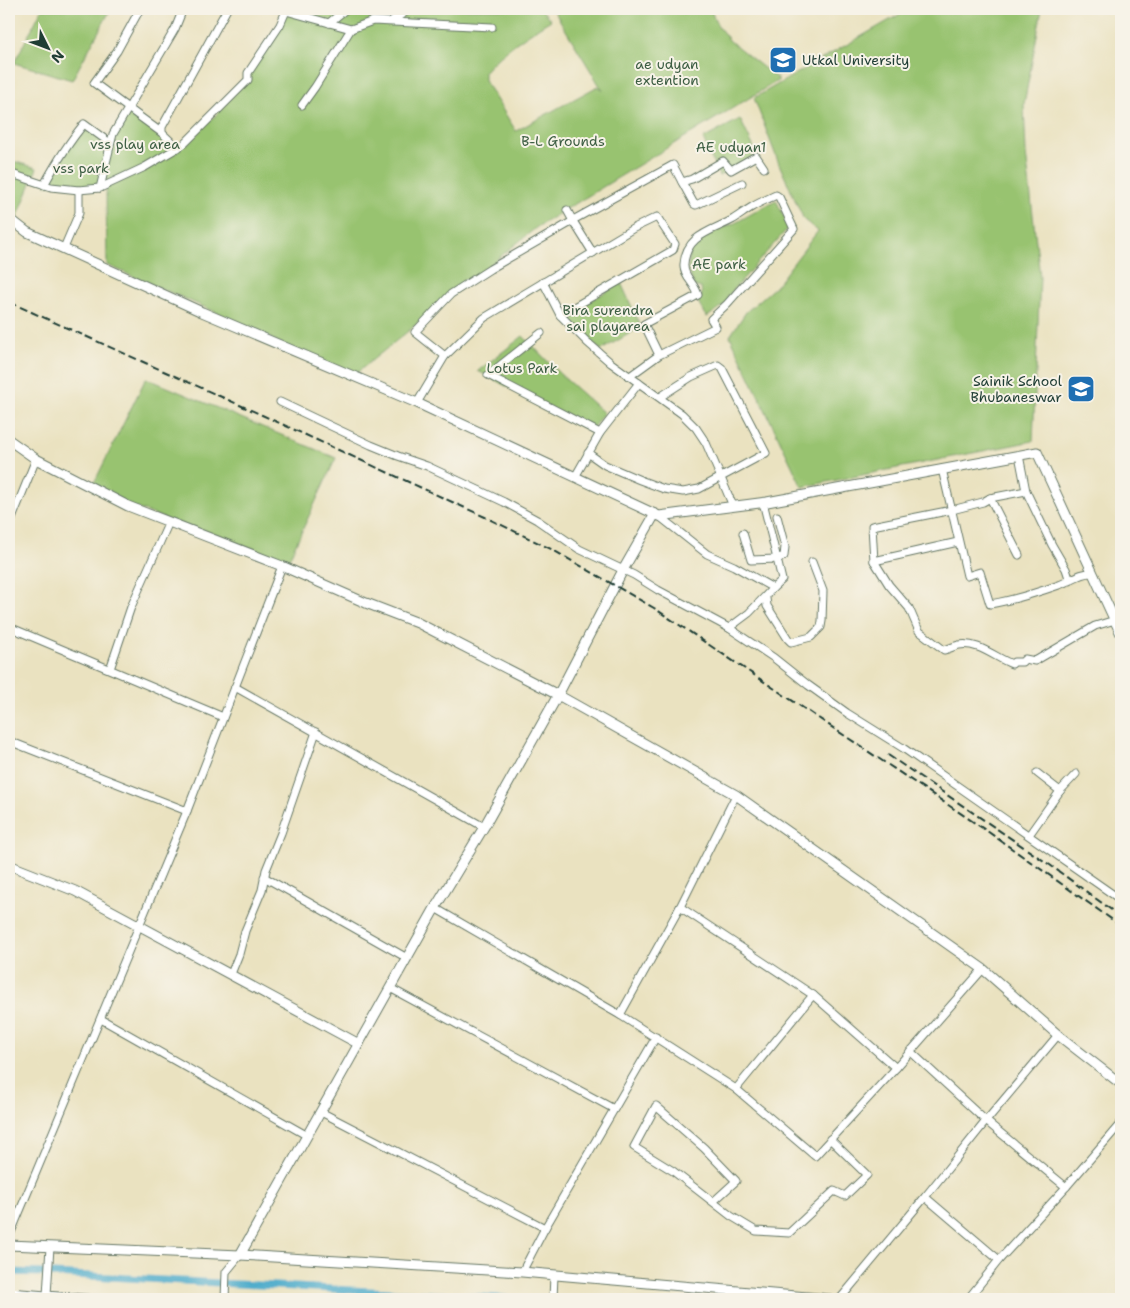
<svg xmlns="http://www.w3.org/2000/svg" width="1130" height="1308" font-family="'Shantell Sans',sans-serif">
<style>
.green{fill:#98c370;stroke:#5c8052}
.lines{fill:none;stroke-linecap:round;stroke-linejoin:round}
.canal{stroke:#4cabcb;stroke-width:7}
.minor-casing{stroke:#667765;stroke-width:9}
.tertiary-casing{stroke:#667765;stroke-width:11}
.minor{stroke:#fff;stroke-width:7}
.tertiary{stroke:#fff;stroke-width:9}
.rail{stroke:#1f3d34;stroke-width:2;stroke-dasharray:8 4;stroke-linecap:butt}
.labels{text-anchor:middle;stroke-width:4;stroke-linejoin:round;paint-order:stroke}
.poi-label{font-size:14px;fill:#1f3d34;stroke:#f7f3e8;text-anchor:start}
.park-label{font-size:14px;fill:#3d5e43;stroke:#f7f3e8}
</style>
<rect width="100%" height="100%" fill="#f7f3e8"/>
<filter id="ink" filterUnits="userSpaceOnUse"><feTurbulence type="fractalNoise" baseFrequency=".02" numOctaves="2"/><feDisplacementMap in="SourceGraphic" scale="10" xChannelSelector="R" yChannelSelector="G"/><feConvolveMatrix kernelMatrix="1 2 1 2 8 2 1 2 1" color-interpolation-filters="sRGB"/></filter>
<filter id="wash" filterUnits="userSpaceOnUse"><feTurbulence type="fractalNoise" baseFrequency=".0096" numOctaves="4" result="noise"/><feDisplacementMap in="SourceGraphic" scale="20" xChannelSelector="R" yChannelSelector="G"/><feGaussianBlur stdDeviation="1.12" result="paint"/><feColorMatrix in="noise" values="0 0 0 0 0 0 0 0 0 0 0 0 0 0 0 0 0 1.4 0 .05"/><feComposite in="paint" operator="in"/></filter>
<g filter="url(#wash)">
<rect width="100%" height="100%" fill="#eae2c0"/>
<g class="green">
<polygon points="42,9 111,9 72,80 14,63"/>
<path d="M291,9H541L551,20C528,34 502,51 484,72V80L516,131L598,86L603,91L553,9H710L718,26L730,41L779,80L537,227L354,375L294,350L234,320L107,265L106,187L45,185L84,125L110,143L128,110L177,148L216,115L249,73L286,13Z"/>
<polygon points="909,9 1042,9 1024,104 1026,153 1040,277 1033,441 802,487 730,336 746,312 775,287 818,231 804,220 779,164 754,98"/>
<polygon points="740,119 757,154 719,176 703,139"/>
<polygon points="9,160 37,168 16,221 9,215"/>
<polygon points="776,200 789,227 727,297 730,301 707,317 698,302 702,294 701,288 694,286 688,270 690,251 708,234 737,222"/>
<polygon points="621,283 641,327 601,350 588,340 564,316"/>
<polygon points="523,336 560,374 604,413 590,431 478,371"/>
<polygon points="146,378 336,458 287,563 133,507 92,487"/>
</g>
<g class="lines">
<g class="canal">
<polyline points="9,1272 43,1273"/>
<polyline points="53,1274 518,1299"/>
</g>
</g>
</g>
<g filter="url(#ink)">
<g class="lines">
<defs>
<g id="minor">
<polyline points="140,9 117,51 94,83 162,133"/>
<polyline points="286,11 351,29 315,87 302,105"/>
<polyline points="391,21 411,9"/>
<polyline points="329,23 346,9"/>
<polyline points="351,29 373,21 492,27"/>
<polyline points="178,148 162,133 162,127 227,9"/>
<polyline points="9,173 51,187 79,190 100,188 145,167 184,144 248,80 248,73 280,25 286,11 282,9"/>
<polyline points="682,182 694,204 696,205 742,183"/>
<path d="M44,185C56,163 68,143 84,124L110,143"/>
<polyline points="100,188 113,134 175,29 183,9"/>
<polyline points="573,220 673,165 682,182 692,179 723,161 731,170 756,156 764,168"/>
<polyline points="573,221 593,253"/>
<polyline points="64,248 79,213 79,190"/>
<polyline points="543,282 560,315 587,342 611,363 682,414 696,428 706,443 733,506"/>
<polyline points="541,333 488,375 600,433 639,383"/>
<polyline points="445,356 484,318 634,228 657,217 675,244 673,250 560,315"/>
<path d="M630,376L659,355L716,327L711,319L727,304L794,229L779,197L776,195C768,199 760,202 752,207C745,211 739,216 732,220C712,231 686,235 684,264C683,277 695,283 698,295L644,324L659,355"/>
<polyline points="280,402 371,445 398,456 427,466 504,502 537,520 579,549 634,575 658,590 729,628 749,613 773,588 734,566 707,554 659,516"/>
<polyline points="417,403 445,356 415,332 451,294 490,269 573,221 567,210"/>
<polyline points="588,453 605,465 640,480 664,489 683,492 699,489 766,453 722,368 718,365 691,377 660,397"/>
<polyline points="1019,455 1026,491 1052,545 1066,569 1070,581"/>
<path d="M942,469L967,576L980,572L990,604C1014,600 1036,593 1059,585C1071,581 1080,572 1092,573"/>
<polyline points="575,477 600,433"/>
<polyline points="990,498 1026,491"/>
<polyline points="763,502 777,559 784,556 785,547 777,516"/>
<polyline points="9,526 36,459"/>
<polyline points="743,533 751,560 777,559 782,580 773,588"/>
<polyline points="958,542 874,561 872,526 952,510 983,502 990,498 1019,555"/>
<path d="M874,561L889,585L909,608L919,631L944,650C949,649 954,646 959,645C977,641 996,658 1012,664L1014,662H1022L1025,659L1035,661L1095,626L1115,620"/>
<polyline points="766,598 767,606 788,639 791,642 811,637 821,627 822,621 823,591 812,562"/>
<polyline points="9,627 223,717"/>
<polyline points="729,628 774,658 808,685 847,713 903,748 1121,900"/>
<polyline points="110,669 131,607 169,522"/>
<polyline points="235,687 484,827"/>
<polyline points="9,741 187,811"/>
<polyline points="1037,773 1060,791"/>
<polyline points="1029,835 1060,791 1076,774"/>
<polyline points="264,877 407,958"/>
<polyline points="680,907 736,795"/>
<polyline points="435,908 620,1015 680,907 813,995 896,1068"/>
<polyline points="231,974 239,954 245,931 262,890 266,870 281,833 316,732"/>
<polyline points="390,988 614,1109"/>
<polyline points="620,1015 736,1089 815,1156 896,1068 983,969"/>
<polyline points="101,1019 306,1135"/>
<polyline points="1058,1035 986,1121 925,1197 999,1260 1066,1187 1121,1123"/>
<polyline points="910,1051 986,1121 1066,1187"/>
<polyline points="736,1089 813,995"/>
<polyline points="321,1112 545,1228 656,1037"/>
<polyline points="713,1202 736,1181 704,1148 656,1106 634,1147 673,1171 731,1216 756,1231 789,1233 834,1191 845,1196 867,1175 830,1139"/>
<polyline points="9,1237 187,811 282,566"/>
<polyline points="522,1272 545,1228"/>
<polyline points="9,1292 96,1299"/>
<polyline points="47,1295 50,1247"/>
<polyline points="225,1299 226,1272 240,1255"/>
<polyline points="553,1299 554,1275"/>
<polyline points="840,1299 925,1197"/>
<polyline points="968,1299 999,1260"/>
</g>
<g id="tertiary">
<polyline points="9,218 27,232 202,312 417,403 659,516 767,502 1037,452 1121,634"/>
<polyline points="9,440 36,459 128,506 282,566 366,603 418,623 558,695 736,795 983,969 1058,1035 1121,1084"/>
<polyline points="9,865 75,891 359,1044"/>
<polyline points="9,1245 240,1255 522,1272 830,1299"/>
<polyline points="240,1255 435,908 484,827 558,695 623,570 655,514"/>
</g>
</defs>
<use href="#minor" class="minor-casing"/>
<use href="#tertiary" class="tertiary-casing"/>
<use href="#minor" class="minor"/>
<use href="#tertiary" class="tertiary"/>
<g class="rail">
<polyline points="9,302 262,415 485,517 553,550 654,608 987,831 1121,926"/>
<polyline points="888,755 1050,865 1121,917"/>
</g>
</g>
</g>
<defs>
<symbol id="university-square" viewBox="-11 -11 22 22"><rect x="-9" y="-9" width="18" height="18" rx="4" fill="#1f6fb2" stroke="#f7f3e8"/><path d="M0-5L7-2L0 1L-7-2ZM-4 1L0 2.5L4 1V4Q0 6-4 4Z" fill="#fff"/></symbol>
<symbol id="school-square" viewBox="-11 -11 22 22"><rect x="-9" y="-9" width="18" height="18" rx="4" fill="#1f6fb2" stroke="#f7f3e8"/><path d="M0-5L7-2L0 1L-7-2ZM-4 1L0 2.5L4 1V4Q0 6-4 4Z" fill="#fff"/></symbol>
</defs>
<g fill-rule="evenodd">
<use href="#university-square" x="767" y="44" width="32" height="32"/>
<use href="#school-square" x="1065" y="373" width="32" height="32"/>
</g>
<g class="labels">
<g class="poi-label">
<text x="802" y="65">Utkal University</text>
<text x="1062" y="386" text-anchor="end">Sainik School<tspan x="1062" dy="16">Bhubaneswar</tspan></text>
</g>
<g class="park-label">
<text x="667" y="69">ae udyan<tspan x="667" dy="16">extention</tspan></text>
<text x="563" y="146">B-L Grounds</text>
<text x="135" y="149">vss play area</text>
<text x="731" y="152">AE udyan1</text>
<text x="81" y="173">vss park</text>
<text x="719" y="269">AE park</text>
<text x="608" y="315">Bira surendra<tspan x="608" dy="16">sai playarea</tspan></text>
<text x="522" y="373">Lotus Park</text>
</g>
</g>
<rect width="1130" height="1308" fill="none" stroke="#f7f3e8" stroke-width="30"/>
<g transform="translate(48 48) rotate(132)" stroke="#f7f3e8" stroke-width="4" paint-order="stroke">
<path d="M0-4L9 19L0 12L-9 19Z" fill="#1f3d34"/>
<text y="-8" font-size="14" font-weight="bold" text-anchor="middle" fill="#1f3d34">N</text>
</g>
</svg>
